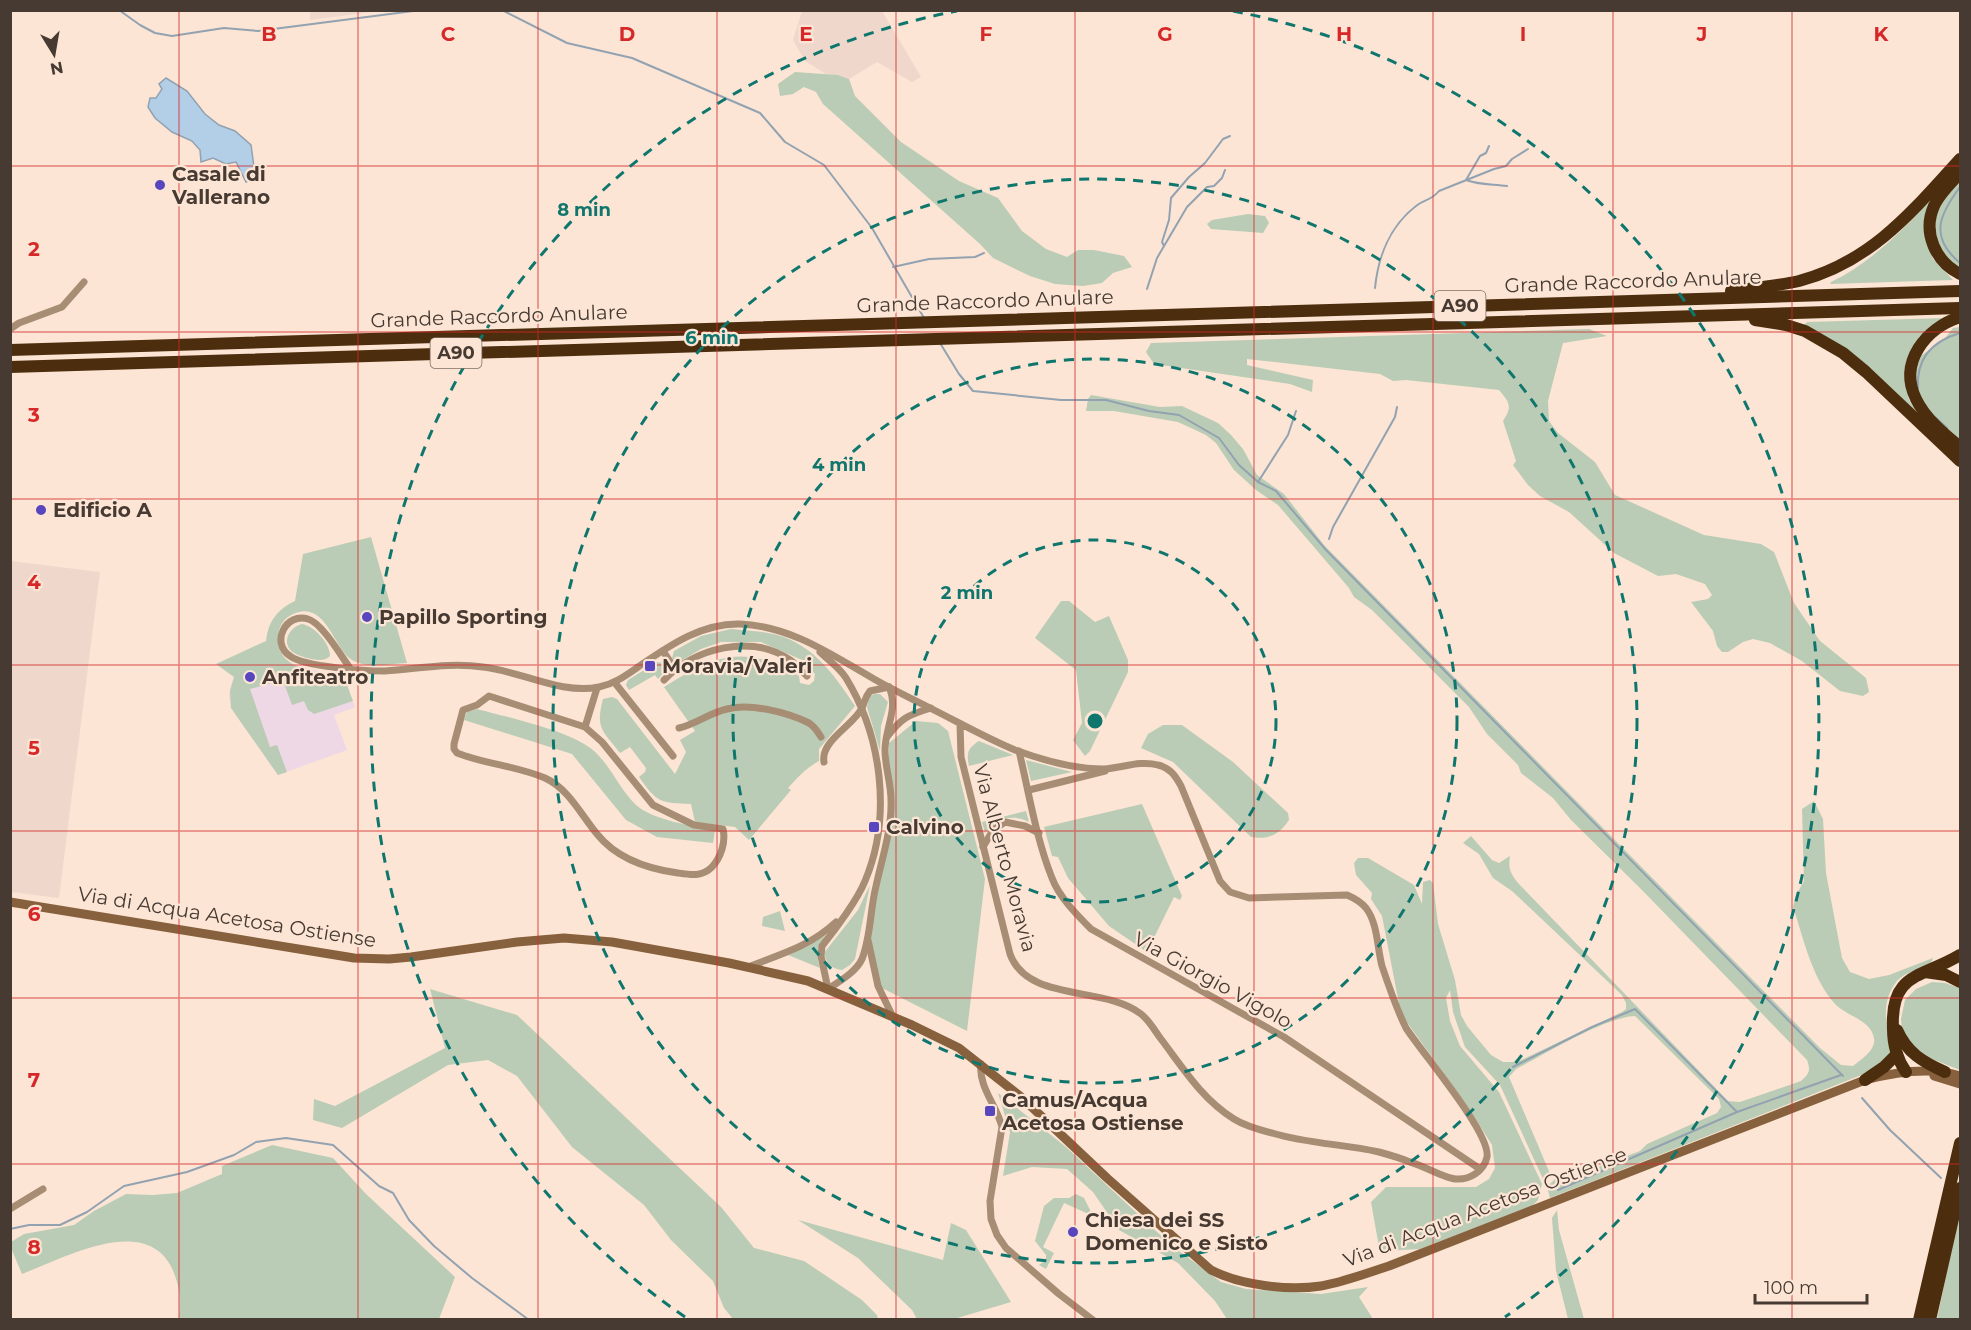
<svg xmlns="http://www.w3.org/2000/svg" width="1971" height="1330" font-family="Montserrat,sans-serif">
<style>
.industrial{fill:#efd7cc}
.education{fill:#eed8e6}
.green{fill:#baccb5}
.water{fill:#b3cfe7;stroke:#92a2b1;stroke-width:1.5}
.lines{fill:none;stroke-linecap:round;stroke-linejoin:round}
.stream{stroke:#92a2b1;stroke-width:2}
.street{stroke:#a88d75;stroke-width:7}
.secondary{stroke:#87613d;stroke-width:9}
.highway{stroke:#4c2e0e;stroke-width:12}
.grid{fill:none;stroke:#d62828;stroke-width:1.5;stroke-opacity:0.55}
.ring{fill:none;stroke:#0f766e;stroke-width:3;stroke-dasharray:10 8}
.poi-dot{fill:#5746be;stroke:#fce5d4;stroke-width:2}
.labels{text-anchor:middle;stroke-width:4.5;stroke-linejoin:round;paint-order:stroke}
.shield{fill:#fce5d4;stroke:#7d6d63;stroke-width:1.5}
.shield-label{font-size:18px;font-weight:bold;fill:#463a32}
.poi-label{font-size:20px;font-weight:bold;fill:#463a32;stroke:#fce5d4;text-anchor:start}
.street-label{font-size:20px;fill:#463a32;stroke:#fce5d4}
.grid-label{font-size:20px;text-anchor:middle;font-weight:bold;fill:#d62828;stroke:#fce5d4;stroke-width:4.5;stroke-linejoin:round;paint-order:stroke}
.centre{fill:#0f766e;stroke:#fce5d4;stroke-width:3}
.ring-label{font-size:18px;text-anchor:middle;font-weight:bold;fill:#0f766e;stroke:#fce5d4;stroke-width:4.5;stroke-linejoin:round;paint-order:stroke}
</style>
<rect width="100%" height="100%" fill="#fce5d4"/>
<g class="industrial">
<polygon points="310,11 310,10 379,11 310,20"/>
<polygon points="802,11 882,11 921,77 912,82 877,62 849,79 838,75 826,74 805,61 793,40"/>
<polygon points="11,561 100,572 59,898 11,892"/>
</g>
<polygon class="education" points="268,659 344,677 355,707 334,715 347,750 278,775 231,708 229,696 231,685 235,675"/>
<g class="green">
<polygon points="795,72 838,75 849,79 855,96 901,142 959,181 998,198 1022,231 1046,249 1067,257 1078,250 1094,250 1124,256 1132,267 1113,273 1102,283 1083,286 1055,284 1030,276 993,258 980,244 823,104 816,92 804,87 793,94 780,96 778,84"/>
<path d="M1960,182V269C1956,265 1949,262 1945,258C1934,245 1932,217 1940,202C1945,195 1954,188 1960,182Z"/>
<path d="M1935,196L1927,240L1933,259L1953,280L1830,284L1831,282C1873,262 1904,228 1935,196Z"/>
<polygon points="1248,214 1265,216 1269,223 1263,233 1211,229 1207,224 1212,220"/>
<polygon points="1946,318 1919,337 1906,361 1905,382 1909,400 1921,418 1803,326 1807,322"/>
<polygon points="1960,327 1960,443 1917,398 1914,370 1921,356 1946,337 1953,328"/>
<path d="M1589,329L1607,336L1563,343L1548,401L1549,421L1558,433L1595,462L1615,495L1704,535L1761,544L1774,552L1794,603L1820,641L1866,678L1869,692L1863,696L1840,691L1802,661L1770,643L1753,639L1743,642L1728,652H1722L1717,646L1713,631L1691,602L1708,599L1712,595L1705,584L1676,574L1658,576L1614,553L1569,512L1540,496L1528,485L1513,465L1516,461L1503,421C1513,406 1509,402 1499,390L1406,380L1393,381L1380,374L1247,359V365L1313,380L1312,392L1290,384L1154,364L1146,352L1151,343Z"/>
<path d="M1091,395L1160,407L1182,406L1218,423L1231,435L1243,449L1257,475L1284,494L1324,545L1820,1048L1841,1065L1853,1066C1862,1059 1876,1050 1874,1038C1871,1020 1847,1016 1836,1005C1812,979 1804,940 1793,907L1796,895L1804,881L1802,809L1814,801L1823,819L1826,873L1842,958L1850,972L1869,979L1889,975L1933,958L1930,965C1920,969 1905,972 1897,981C1879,1003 1887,1029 1892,1053L1869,1072L1550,1198L1547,1187L1555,1179L1558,1182L1640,1151L1647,1144L1717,1113L1721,1107L1719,1099L1635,1016C1605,1017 1545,1054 1516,1069L1509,1077L1551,1176L1546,1180L1543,1179L1500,1085L1465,1047L1453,1012L1450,990L1446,998L1450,1021L1460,1046L1499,1092L1542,1184L1538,1200L1532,1206L1420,1249L1384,1251L1379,1247L1371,1202L1386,1187H1476L1489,1179L1495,1168L1492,1145L1468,1107L1401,1014L1382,916L1371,899L1372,893L1356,875L1354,863L1358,858H1368L1414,885L1422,904L1423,882L1430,880L1433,883L1438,924L1455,980L1461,1015L1467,1026L1491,1055L1503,1062H1517L1622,1012L1626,1009V1003L1622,995L1512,891L1493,878L1479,854L1463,843L1471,836L1492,860L1499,863L1510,856C1508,868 1510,873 1518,883L1728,1101L1740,1102L1801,1081C1809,1074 1811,1071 1807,1060L1641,889L1571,820L1553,798L1521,773L1518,765L1487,734L1469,707L1372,610L1354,597L1349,588L1278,505L1256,490L1234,470L1216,443L1206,435L1178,422L1114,411H1086L1088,399Z"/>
<path d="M371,537L407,663C390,664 368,669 352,660C333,648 326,599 293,614C284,618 279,626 278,636C275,671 319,672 344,677L353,701L314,714L308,710L304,701L292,705L285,686L279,681L250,689L270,747L277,745L287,772L278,775L231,708L230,691L234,677L216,664L266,641C268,622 277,609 295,601L303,554Z"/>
<polygon points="1061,601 1069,601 1095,622 1109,616 1128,660 1128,672 1090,751 1085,756 1073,740 1082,723 1076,670 1035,638"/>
<path d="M302,624C314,626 330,643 330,656C324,664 303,658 294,653C280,644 289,627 302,624Z"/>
<path d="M731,629C743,630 756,631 768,633C809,639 834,674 855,706L819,749V761C806,768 798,777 788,788L791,790L749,840L735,827L695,822L691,804C661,803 657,803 639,777L645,772L646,768L630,747L620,753C603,731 595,729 603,699L612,697L617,699L675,774L686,752L680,740L695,731L664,687C714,655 745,643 799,676L800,683L809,685L814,681L815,674L802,660L761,642H721L701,649L681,661H675L672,658L674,651L701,636Z"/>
<polygon points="657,662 663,663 667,669 658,679 655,675 629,690 626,685 628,680"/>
<polygon points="874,694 880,694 888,702 881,726 880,751 867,707 869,697"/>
<path d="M477,709C506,717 572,731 594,751C611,766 620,790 636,805C651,819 694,827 715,830L713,843L657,837L626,820L572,754L464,720L467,712Z"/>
<polygon points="916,721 938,723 948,731 985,879 967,1031 878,986 868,926 889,835 889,743"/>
<path d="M1163,725H1182L1233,762L1288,813L1289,820C1279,835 1268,840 1251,837L1173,762L1141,748L1148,734Z"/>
<path d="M979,741L1013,755L969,766C966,753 968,748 979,741Z"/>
<polygon points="1026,760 1072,772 1031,781"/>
<polygon points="1142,804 1182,896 1180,900 1174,897 1147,952 1109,926 1068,878 1058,857 1052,856 1044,827"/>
<path d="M1026,811L1029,822C1012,813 996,819 985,833L982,822Z"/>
<path d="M870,885L855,959L850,965L842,970C830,968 827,964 824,953L858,910Z"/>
<polygon points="780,911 785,931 762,926 763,917"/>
<path d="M827,935C816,946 816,954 820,968L788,955Z"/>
<polygon points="1932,982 1945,983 1960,988 1960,1070 1919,1054 1902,1031 1901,1019 1905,1000 1916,989"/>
<polygon points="430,989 517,1015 721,1207 754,1248 804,1261 862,1300 877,1315 878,1319 733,1319 724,1308 713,1281 671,1240 644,1205 572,1147 517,1076 488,1060 448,1065 342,1128 313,1120 314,1099 335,1106 445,1048"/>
<polygon points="998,1093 1066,1147 1171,1245 1221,1282 1246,1289 1321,1294 1368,1287 1359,1297 1373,1319 1227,1319 1215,1301 1178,1263 1119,1230 1093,1192 1067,1169 1032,1167 1003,1176 1010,1132"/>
<path d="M272,1145L333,1158L366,1194L455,1277L439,1319H179C179,1308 181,1294 177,1282C157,1207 69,1256 22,1274L11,1248V1242L24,1234L74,1225L94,1211L126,1194L153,1195L177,1193L222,1174V1166Z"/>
<polygon points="1076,1194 1084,1198 1093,1216 1064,1203 1043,1247 1054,1253 1046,1269 1039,1265 1046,1260 1046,1255 1035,1241 1044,1206 1054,1198 1069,1198"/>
<polygon points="1960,1208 1960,1319 1937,1319"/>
<polygon points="1557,1210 1559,1230 1584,1319 1568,1319 1556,1271 1552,1218"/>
<polygon points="798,1220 943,1260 951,1223 966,1230 1011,1302 954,1319 917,1319 912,1310 858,1258"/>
</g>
<polygon class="water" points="166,78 187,91 205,114 219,125 235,131 251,145 255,174 251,180 246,182 236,162 226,164 213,158 201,162 200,150 192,141 172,132 155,118 148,107 150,98 156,98 162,89 159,84"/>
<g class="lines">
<g class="stream">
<polyline points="119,10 140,25 155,33 172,36 224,28 258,31 421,10"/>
<polyline points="502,10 567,43 632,58 760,113 785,142 824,165 872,228 924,318"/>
<path d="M1489,146L1486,153L1480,156L1466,180C1479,185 1493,184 1507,186"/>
<path d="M1960,187C1939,215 1929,237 1960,263"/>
<polyline points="1164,246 1162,242 1169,220 1171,198 1189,177 1205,163 1223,139 1230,136"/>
<polyline points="893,267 929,259 975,257 984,253"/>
<path d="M1375,288C1378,257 1390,226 1416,206C1424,199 1431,201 1439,191L1494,169L1506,166L1512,159L1528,149"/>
<polyline points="1147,289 1157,258 1187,207 1207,187 1214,186 1222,178 1225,170"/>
<polyline points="940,343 959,374 973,391 1061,400 1106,400 1149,411 1179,415 1219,438 1239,465 1258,482 1276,491 1326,550 1843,1076"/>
<path d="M1918,388C1916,358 1933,341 1960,333"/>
<polyline points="1936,418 1947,428"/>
<polyline points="1258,482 1288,435 1296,411"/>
<polyline points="1329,539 1333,527 1395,417 1397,407"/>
<polyline points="1513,1067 1592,1027 1635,1009 1737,1112"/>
<polyline points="1862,1098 1890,1130 1941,1178"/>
<polyline points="1558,1190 1737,1112 1841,1075"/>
<polyline points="10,1229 29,1225 60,1225 87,1212 124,1186 187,1172 234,1155 256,1142 286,1138 333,1145 379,1186 393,1193 409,1220 434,1246 472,1278 529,1320"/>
</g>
<g class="street">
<polyline points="10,329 19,323 62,307 84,282"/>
<polyline points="663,651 675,669"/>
<path d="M820,652C828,660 840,668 846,678C882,737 892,817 865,881C858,899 835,930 822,946L821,956L828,989C840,981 856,972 862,959C871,936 870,910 876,886C882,858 892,830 891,800C891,783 885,767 885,750C885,727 899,709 889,687"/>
<path d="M350,668C341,656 322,623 308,619C286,612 270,643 290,656C305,667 365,671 385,671C418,669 450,662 483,667C521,671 561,695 599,687C614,684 625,676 638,667C669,646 701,623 740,624C791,626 832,655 874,679C893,690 913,699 932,709C960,723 986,738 1015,750C1042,760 1075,769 1104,769C1122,768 1140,760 1158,765C1170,768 1175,775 1181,786L1220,881L1230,892L1249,898L1347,895C1354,898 1361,902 1366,908C1378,924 1377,947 1382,966C1389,987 1396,1008 1406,1028C1422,1053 1491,1133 1487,1157C1484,1171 1470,1180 1456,1179C1446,1179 1422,1165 1410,1162C1400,1158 1390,1155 1379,1152C1344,1144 1309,1144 1272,1133C1260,1130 1245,1126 1234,1119C1202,1099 1183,1068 1161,1039C1155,1031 1149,1020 1141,1014C1104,985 1028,1003 1010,954L961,757L960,724"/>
<path d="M664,680C695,648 751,633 790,660C796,664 801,671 807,676"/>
<polyline points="615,683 673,756"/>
<path d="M489,696L585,727L602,742L653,805L694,825L723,829C726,842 721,857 712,867C702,877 691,875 678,873C648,869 617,859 597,834C581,815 569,789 545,778C517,766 485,764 457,753L454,749V744L463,710L477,705Z"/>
<polyline points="585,727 597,688"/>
<path d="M679,728C696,724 709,713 727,709C750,703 787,712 809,723C814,726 818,732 821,737"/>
<path d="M887,737C901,718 908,715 931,708"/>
<path d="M1019,751C1029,793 1036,838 1052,878C1059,897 1077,915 1091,929L1284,1037L1480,1169"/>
<path d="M824,762C820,741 854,725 862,708C865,701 865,697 870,691L889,687"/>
<polyline points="1029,790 1105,771"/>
<polyline points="983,847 993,830 1005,822 1025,826 1039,833"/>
<polyline points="868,940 878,986 893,1017"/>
<path d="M748,967C781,954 809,947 836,922"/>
<path d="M981,1064C978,1086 997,1106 1002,1127L990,1201L991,1219L997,1235L1006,1248L1059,1294L1093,1320"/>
<polyline points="10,1209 43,1189"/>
</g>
<g class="secondary">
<path d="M10,902L354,958L389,959L411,957L517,942L564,938L612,942L729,963L808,981L912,1025L959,1048L1020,1096L1107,1178L1211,1270C1240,1285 1288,1291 1321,1286C1344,1282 1367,1273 1389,1266L1865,1080C1895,1072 1930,1066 1960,1076"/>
<polyline points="1934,1076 1960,1084"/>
</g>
<g class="highway">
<path d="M1960,173C1951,183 1939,194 1934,206C1922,233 1936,262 1960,274"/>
<path d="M1731,291C1753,288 1777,286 1799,281C1871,262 1912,212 1960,159"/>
<path d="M1960,317C1926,328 1898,362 1916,399C1925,418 1944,434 1960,447"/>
<polyline points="1755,320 1786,325 1805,331 1843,353 1866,372 1960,461"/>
<polyline points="10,350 1960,291"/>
<polyline points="10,367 1960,308"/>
<polyline points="1925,972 1946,975 1960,982"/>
<path d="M1897,1030C1907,1053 1923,1062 1945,1072"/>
<path d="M1906,1072C1897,1059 1893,1044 1893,1029C1890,972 1922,978 1960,955"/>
<polyline points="1865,1080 1884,1067 1897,1054"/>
<polyline points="1919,1320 1960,1143"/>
<polyline points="1930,1320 1960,1188"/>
</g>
</g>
<path class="grid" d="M179,10V1320M358,10V1320M538,10V1320M717,10V1320M896,10V1320M1075,10V1320M1254,10V1320M1433,10V1320M1613,10V1320M1792,10V1320M10,166H1960M10,332H1960M10,499H1960M10,665H1960M10,831H1960M10,998H1960M10,1164H1960"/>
<g class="ring">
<circle cx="1095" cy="721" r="181"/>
<circle cx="1095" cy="721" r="362"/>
<circle cx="1095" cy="721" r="542"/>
<path d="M685 1317A723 723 0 0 1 957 11M1233 11A723 723 0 0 1 1505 1317"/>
</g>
<g class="poi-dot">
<circle cx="160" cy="185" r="6"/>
<circle cx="41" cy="510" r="6"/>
<circle cx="367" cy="617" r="6"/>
<rect x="644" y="660" width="12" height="12" rx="3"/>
<circle cx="250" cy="677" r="6"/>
<rect x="868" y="821" width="12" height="12" rx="3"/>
<rect x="984" y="1105" width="12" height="12" rx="3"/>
<circle cx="1073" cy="1232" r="6"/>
</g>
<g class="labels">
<g class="shield">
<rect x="1434.5" y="291" width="51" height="30" rx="4.5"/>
<rect x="430.5" y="338" width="51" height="30" rx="4.5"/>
</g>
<g class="shield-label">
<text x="1460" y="312">A90</text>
<text x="456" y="359">A90</text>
</g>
<g class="poi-label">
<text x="172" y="181">Casale di<tspan x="172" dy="23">Vallerano</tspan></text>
<text x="53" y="517">Edificio A</text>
<text x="379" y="624">Papillo Sporting</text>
<text x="662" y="673">Moravia/Valeri</text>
<text x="262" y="684">Anfiteatro</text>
<text x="886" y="834">Calvino</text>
<text x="1002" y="1107">Camus/Acqua<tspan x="1002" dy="23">Acetosa Ostiense</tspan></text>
<text x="1085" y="1227">Chiesa dei SS<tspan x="1085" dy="23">Domenico e Sisto</tspan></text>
</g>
<g class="street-label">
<text transform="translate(1633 281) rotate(-2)" y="7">Grande Raccordo Anulare</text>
<text transform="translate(985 301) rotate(-2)" y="7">Grande Raccordo Anulare</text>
<text transform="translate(499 316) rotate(-2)" y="7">Grande Raccordo Anulare</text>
<text transform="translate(1005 858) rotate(75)" y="7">Via Alberto Moravia</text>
<text transform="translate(227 917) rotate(9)" y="7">Via di Acqua Acetosa Ostiense</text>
<text transform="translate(1213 980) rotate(29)" y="7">Via Giorgio Vigolo</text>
<text transform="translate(1485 1207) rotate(-21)" y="7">Via di Acqua Acetosa Ostiense</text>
</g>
</g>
<g class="grid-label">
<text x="269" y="41">B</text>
<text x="448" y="41">C</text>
<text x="627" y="41">D</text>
<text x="806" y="41">E</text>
<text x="986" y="41">F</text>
<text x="1165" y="41">G</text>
<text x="1344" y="41">H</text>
<text x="1523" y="41">I</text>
<text x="1702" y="41">J</text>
<text x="1881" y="41">K</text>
<text x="34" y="256">2</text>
<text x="34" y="422">3</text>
<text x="34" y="589">4</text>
<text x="34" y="755">5</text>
<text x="34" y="921">6</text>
<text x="34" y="1087">7</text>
<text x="34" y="1254">8</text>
</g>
<circle cx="1095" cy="721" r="9" class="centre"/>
<g class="ring-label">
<text x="584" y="216">8 min</text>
<text x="712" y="344">6 min</text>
<text x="839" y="471">4 min</text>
<text x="967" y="599">2 min</text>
</g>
<rect width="1971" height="1330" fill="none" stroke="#463a32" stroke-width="24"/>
<g transform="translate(54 54) rotate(169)" stroke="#fce5d4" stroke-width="4.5" paint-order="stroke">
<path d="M0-4.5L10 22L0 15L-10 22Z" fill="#463a32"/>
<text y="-9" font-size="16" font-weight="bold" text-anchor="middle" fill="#463a32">N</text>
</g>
<path d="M1755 1294v9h112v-9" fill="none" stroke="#463a32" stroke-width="3"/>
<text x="1764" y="1294" font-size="18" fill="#463a32" stroke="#fce5d4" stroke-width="4.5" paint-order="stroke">100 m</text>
</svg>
